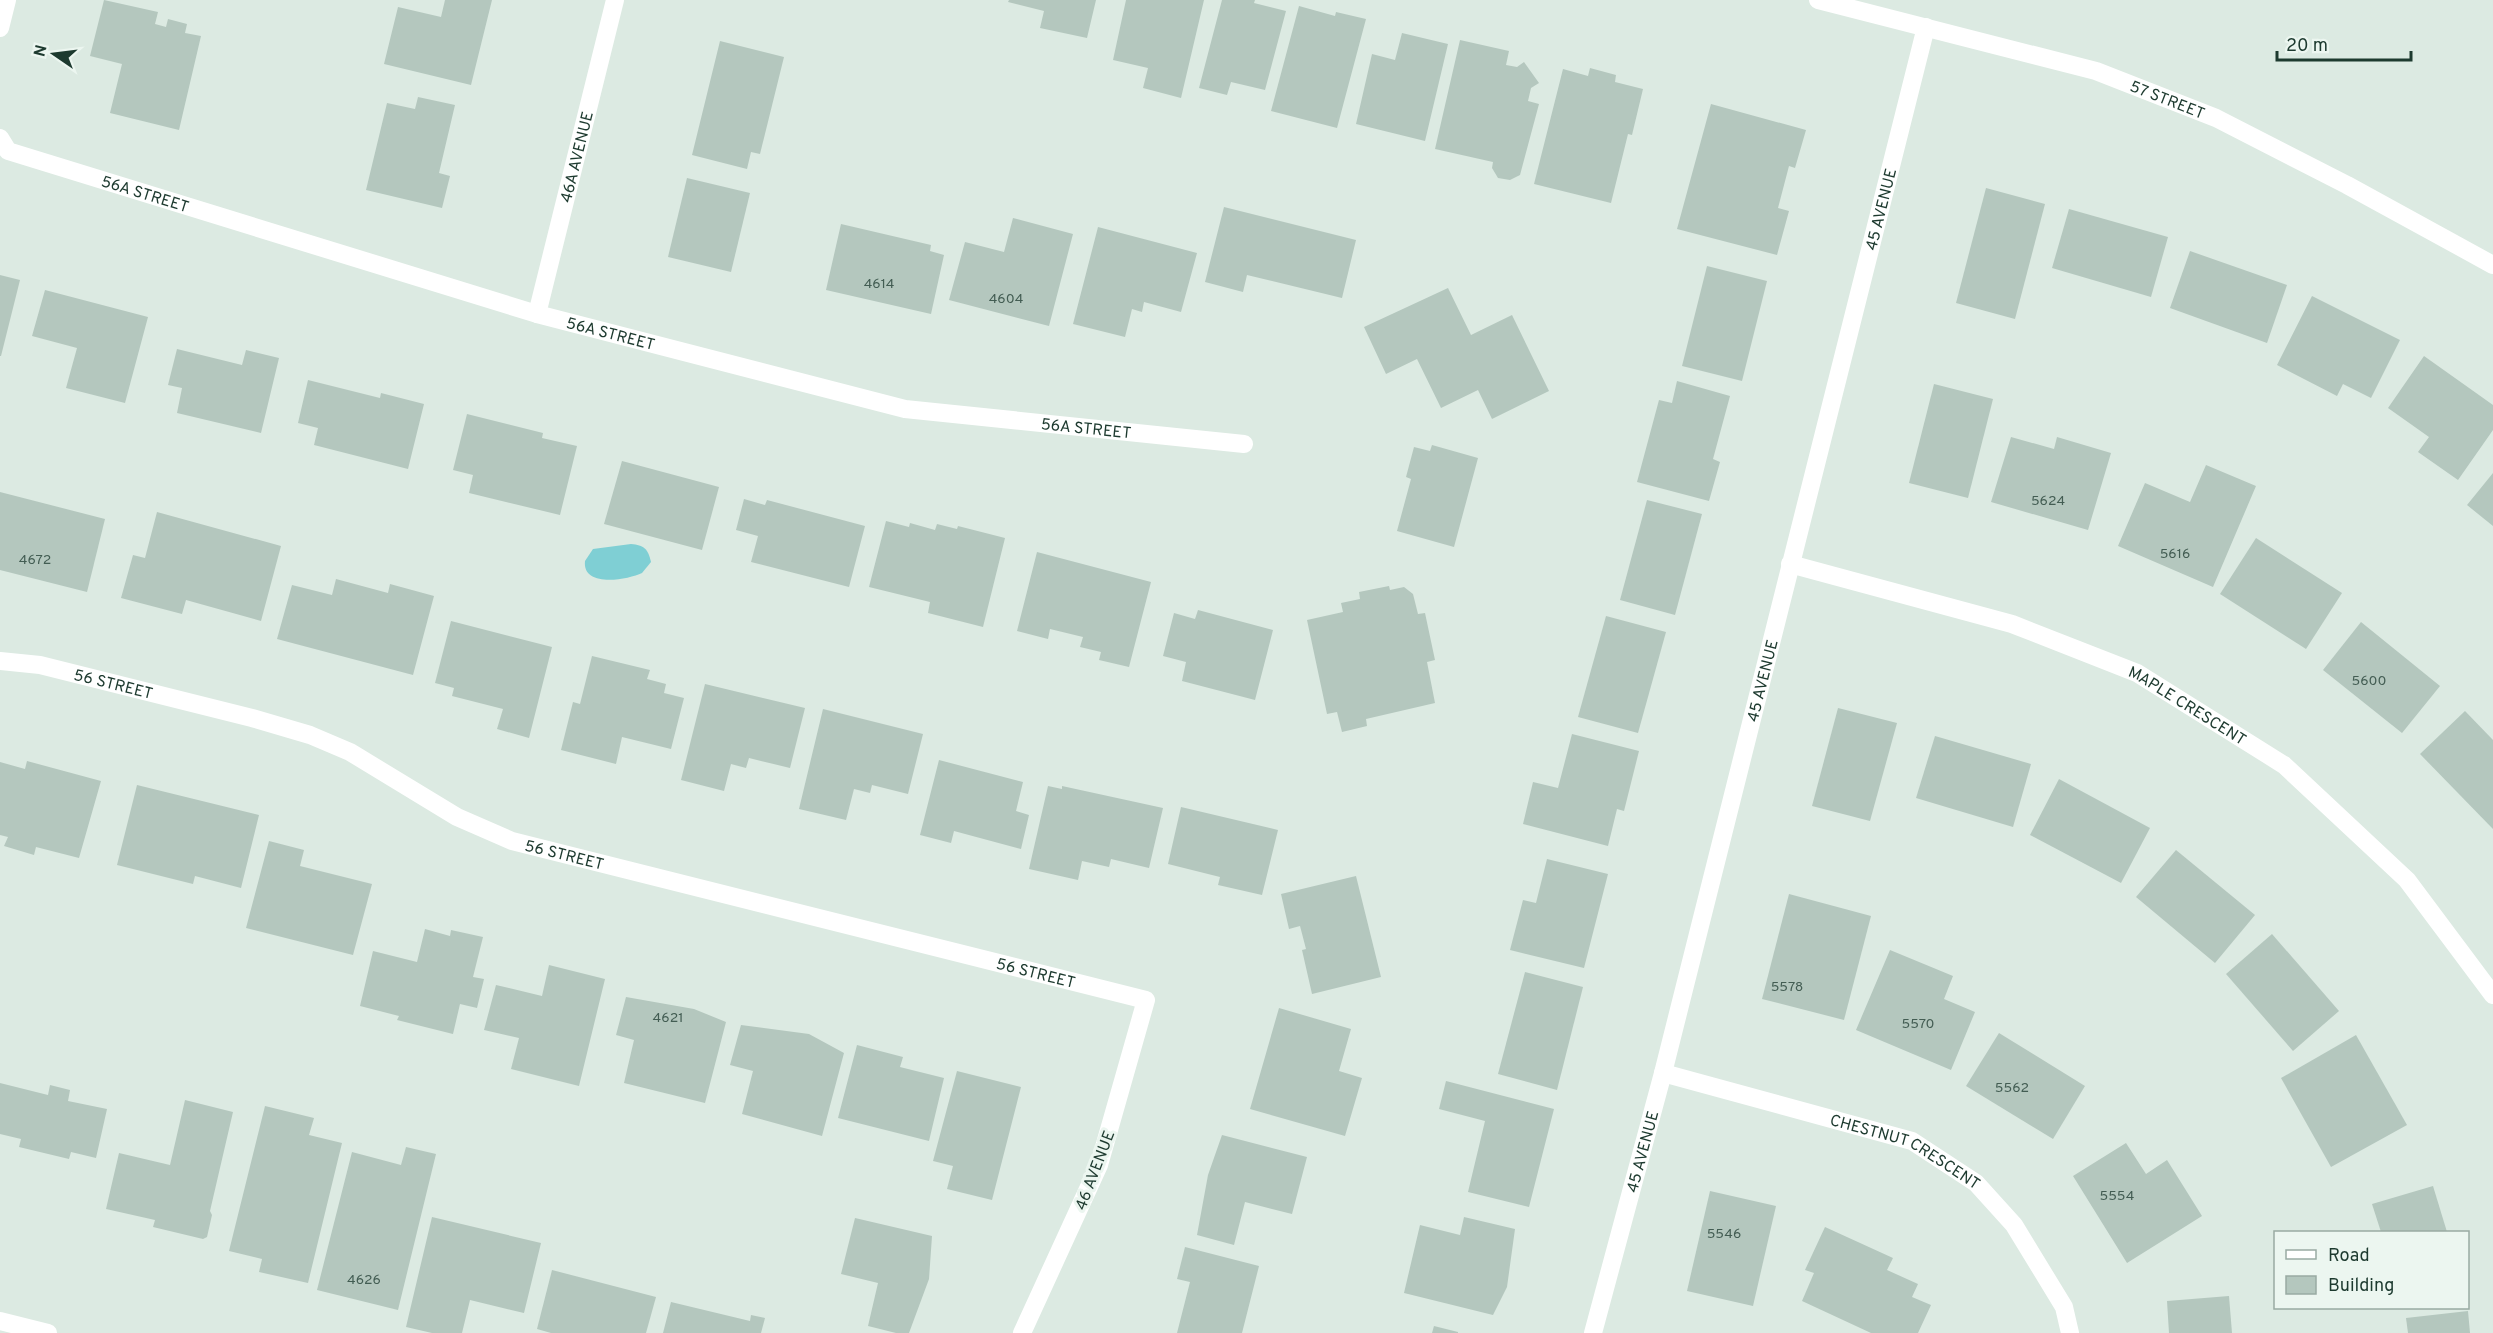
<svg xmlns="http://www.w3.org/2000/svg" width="2493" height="1333" font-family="Overpass,sans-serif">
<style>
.water{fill:#7fcfd4}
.building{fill:#b4c7be}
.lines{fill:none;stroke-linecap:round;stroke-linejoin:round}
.minor{stroke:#fff;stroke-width:18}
.labels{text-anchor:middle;stroke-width:6;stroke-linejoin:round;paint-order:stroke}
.number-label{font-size:14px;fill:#435d53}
.street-label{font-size:16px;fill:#1d3a2f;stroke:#ecf6f0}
</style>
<rect width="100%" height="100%" fill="#dceae2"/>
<path class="water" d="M631,544C644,545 648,549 651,562L642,573C627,580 582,588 585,561L593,549Z"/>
<g class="building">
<polygon points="104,0 158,12 155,24 166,27 168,19 187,24 185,33 201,36 179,130 110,113 122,64 90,56"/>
<polygon points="445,0 492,0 471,85 384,64 398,7 441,17"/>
<polygon points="1009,0 1096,0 1087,38 1040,28 1044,11 1008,2"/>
<polygon points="1126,0 1204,0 1181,98 1143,88 1148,68 1113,60"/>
<polygon points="1222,0 1255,0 1254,3 1286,11 1265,90 1231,82 1227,95 1199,88"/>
<polygon points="1299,6 1335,16 1336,12 1366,19 1337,128 1271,111"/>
<polygon points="1402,33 1448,44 1425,141 1356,124 1372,54 1395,60"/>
<polygon points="1460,40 1509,51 1506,65 1517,67 1524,62 1539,83 1531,88 1528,101 1539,104 1520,175 1510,180 1498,178 1492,168 1493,162 1435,149"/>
<polygon points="720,41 784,57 760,154 751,152 747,169 692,155"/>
<polygon points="1590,68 1616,75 1615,82 1643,89 1632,135 1628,134 1611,203 1534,184 1563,69 1588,76"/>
<polygon points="418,97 455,105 439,173 450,176 442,208 366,190 387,103 415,109"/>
<polygon points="1711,104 1806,130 1795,168 1789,166 1778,208 1789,211 1777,255 1677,229"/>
<polygon points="687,178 750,193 731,272 668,257"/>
<polygon points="1986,188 2045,204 2015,319 1956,303"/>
<polygon points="1224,207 1356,240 1342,298 1247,275 1243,292 1205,282"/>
<polygon points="2069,209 2168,237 2151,297 2052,268"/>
<polygon points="1013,218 1073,234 1049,326 949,300 965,242 1004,252"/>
<polygon points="841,224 931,245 930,251 944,255 931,314 826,290"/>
<polygon points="1098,227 1197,253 1181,312 1144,302 1142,312 1132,309 1125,337 1073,324"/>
<polygon points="2190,251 2287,285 2267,343 2170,308"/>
<polygon points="1707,266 1767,281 1742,381 1682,366"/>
<polygon points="0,275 20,280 1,356 0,356"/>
<polygon points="1448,288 1471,335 1512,315 1549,391 1492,419 1478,390 1441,408 1417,359 1386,374 1364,327"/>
<polygon points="45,290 148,317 125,403 66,388 77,348 32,336"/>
<polygon points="2312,296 2400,340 2371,398 2343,384 2337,396 2277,365"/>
<polygon points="177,349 242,365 246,350 279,358 261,433 177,413 182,388 168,385"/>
<polygon points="2424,356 2493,405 2493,430 2458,480 2418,452 2429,437 2388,408"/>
<polygon points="308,380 380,398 381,393 424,404 408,469 314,445 318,428 298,423"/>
<polygon points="1677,381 1730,396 1713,459 1720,462 1709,501 1637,482 1659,400 1672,403"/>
<polygon points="1934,384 1993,399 1968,498 1909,483"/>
<polygon points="467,414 543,433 542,438 577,446 560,515 469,493 473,475 453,470"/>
<polygon points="2011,437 2054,449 2057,437 2111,453 2088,530 1991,502"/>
<polygon points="1432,445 1478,458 1454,547 1397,531 1411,479 1406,477 1414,447 1430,451"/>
<polygon points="622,461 719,487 702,550 604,524"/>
<polygon points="2206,465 2256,486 2213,587 2118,546 2145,483 2190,502"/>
<polygon points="2493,473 2493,526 2467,505"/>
<polygon points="0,492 105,519 87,592 0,570"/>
<polygon points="744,499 765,505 767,500 865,526 849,587 751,562 758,536 736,530"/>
<polygon points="1647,500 1702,514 1675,615 1620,600"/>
<polygon points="157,512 281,546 261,621 186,600 182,614 121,598 133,555 145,558"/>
<polygon points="886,521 909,527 910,523 935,530 937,524 957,529 958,526 1005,538 983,627 928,613 930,602 869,587"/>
<polygon points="2256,538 2342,593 2306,649 2220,594"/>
<polygon points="1037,552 1151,582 1129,667 1099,660 1101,652 1080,647 1083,637 1050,629 1048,639 1017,631"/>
<polygon points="336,579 388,593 390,584 434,596 413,675 277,639 292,585 332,595"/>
<polygon points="1389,586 1390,590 1404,587 1413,594 1418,614 1425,613 1435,660 1427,662 1435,703 1366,719 1367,726 1342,732 1337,712 1327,714 1307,620 1343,612 1341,603 1360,599 1359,592"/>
<polygon points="1198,610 1273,630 1255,700 1182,681 1186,662 1163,656 1174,613 1195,619"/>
<polygon points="1606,616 1666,632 1638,733 1578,717"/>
<polygon points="451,621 552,647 529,738 497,729 503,709 452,696 454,688 435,683"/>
<polygon points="2361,622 2440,686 2402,733 2323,670"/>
<polygon points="592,656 650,670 647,679 666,684 664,693 684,698 671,749 622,737 616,764 561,750 573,702 580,704"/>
<polygon points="705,684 805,708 790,768 749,758 746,768 731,764 724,791 681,780"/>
<polygon points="1838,708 1897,723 1870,821 1812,806"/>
<polygon points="823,709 923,734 908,794 872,785 870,793 854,789 846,820 799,809"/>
<polygon points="2465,711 2493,740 2493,829 2420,754"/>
<polygon points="1572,734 1639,751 1624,811 1617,809 1608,846 1523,824 1533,782 1558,788"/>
<polygon points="1935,736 2031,764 2013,827 1916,798"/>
<polygon points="939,760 1023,782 1016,811 1029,815 1021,849 954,831 951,843 920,835"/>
<polygon points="27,761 101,781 79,858 36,847 34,855 4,846 8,837 0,835 0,762 25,769"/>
<polygon points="2059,779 2150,828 2121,883 2030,835"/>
<polygon points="137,785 259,815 241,888 195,876 193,884 117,865"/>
<polygon points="1048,786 1062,789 1062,786 1163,808 1149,868 1111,859 1109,867 1082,861 1078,880 1029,869"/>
<polygon points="1181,807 1278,830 1262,895 1218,885 1220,877 1168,864"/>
<polygon points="269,841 304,850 300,866 372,884 353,955 246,928"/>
<polygon points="2176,850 2255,915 2215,963 2136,897"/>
<polygon points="1547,859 1608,874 1584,968 1510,950 1523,900 1536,903"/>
<polygon points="1356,876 1381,977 1312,994 1302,950 1306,949 1300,926 1289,929 1281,894"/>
<polygon points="1789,894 1871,916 1844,1020 1762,999"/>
<polygon points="425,929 450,936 451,930 483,937 473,977 484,979 477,1008 460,1004 453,1034 397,1020 399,1016 360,1006 373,951 417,962"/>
<polygon points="2272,934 2339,1011 2293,1051 2226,974"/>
<polygon points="1890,950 1953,976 1944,999 1975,1012 1951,1070 1856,1030"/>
<polygon points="549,965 605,979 579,1086 511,1069 519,1038 484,1030 496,985 542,996"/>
<polygon points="1525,972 1583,987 1557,1090 1498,1074"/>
<polygon points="626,997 694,1009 726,1022 705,1103 624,1083 634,1040 616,1035"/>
<polygon points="1279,1008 1351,1029 1339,1071 1362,1078 1345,1136 1250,1109"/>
<polygon points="741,1025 809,1034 844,1053 822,1136 742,1114 753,1071 730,1065"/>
<polygon points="1999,1033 2085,1086 2053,1139 1966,1086"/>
<polygon points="2356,1035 2407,1125 2331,1167 2281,1078"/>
<polygon points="857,1045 903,1057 900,1067 944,1078 929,1141 838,1118"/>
<polygon points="957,1071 1021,1087 992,1200 947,1189 953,1166 933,1161"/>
<polygon points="1446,1081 1554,1109 1529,1207 1468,1192 1485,1121 1439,1109"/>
<polygon points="0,1083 48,1095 50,1085 70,1090 68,1101 107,1109 96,1158 71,1152 69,1159 19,1147 21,1139 0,1134"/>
<polygon points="185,1100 233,1112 210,1211 212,1215 207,1237 203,1239 153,1227 155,1220 106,1209 119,1153 170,1165"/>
<polygon points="265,1106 314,1118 309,1135 342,1143 308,1283 259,1272 262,1259 229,1251"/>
<polygon points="1222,1135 1307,1157 1292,1214 1245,1202 1234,1245 1197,1235 1208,1175"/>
<polygon points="2126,1143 2146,1174 2167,1160 2202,1216 2127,1263 2073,1176"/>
<polygon points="406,1147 436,1154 398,1310 317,1290 352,1152 401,1165"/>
<polygon points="2433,1186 2447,1232 2381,1232 2372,1204"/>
<polygon points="1710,1191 1776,1206 1753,1306 1687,1291"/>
<polygon points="432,1217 541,1243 524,1313 470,1300 462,1333 432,1333 406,1327"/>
<polygon points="1464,1217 1515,1229 1507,1287 1493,1315 1404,1293 1420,1225 1460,1235"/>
<polygon points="855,1218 932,1236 929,1279 909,1333 896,1333 868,1326 878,1283 841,1274"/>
<polygon points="1825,1227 1893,1258 1887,1270 1918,1284 1912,1297 1931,1305 1918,1333 1871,1333 1802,1301 1814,1273 1805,1270"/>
<polygon points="1185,1247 1259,1266 1242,1333 1177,1333 1190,1282 1177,1279"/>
<polygon points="552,1270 656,1297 646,1333 551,1333 537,1329"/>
<polygon points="2229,1296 2232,1333 2169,1333 2167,1301"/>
<polygon points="671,1302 750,1321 751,1315 765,1318 761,1333 663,1333"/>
<polygon points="2468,1311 2470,1333 2408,1333 2406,1318"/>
<polygon points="1434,1326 1458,1332 1458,1333 1432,1333"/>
</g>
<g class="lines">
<g class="minor">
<path id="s1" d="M1818,0L2096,71L2216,118L2347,185L2493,265"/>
<polyline points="0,28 7,0"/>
<path id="s2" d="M0,138L8,151L537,314L905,409L1244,444"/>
<path id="s3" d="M537,314L615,0"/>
<path id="s4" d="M1790,564L2012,624L2137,673L2284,765L2407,880L2493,995"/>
<path id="s5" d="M0,661L40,665L252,718L310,735L350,752L457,817L512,841L1146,1000L1099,1165L1022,1333"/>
<path id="s6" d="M1663,1073L1912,1141L1976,1183L2014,1225L2064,1307L2070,1333"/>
<polyline points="0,1321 48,1333"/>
<path id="s7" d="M1593,1333L1663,1073L1926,27"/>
</g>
</g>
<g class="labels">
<g class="number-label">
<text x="879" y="288">4614</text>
<text x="1006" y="303">4604</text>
<text x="2048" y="505">5624</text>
<text x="2175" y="558">5616</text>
<text x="35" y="564">4672</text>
<text x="2369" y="685">5600</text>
<text x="1787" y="991">5578</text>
<text x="668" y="1022">4621</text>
<text x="1918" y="1028">5570</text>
<text x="2012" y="1092">5562</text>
<text x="2117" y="1200">5554</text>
<text x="1724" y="1238">5546</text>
<text x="364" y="1284">4626</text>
</g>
<g class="street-label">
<text dy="6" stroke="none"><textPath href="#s1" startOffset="364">57 STREET</textPath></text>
<text dy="6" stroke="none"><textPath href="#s3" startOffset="162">46A AVENUE</textPath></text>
<text dy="6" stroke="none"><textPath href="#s2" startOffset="159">56A STREET</textPath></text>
<text dy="6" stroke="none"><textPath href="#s7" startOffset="1160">45 AVENUE</textPath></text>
<text dy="6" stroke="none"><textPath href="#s2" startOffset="645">56A STREET</textPath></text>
<text dy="6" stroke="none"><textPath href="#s2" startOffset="1131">56A STREET</textPath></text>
<text dy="6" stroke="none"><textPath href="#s7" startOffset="674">45 AVENUE</textPath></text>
<text dy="6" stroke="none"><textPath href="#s5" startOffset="116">56 STREET</textPath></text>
<text dy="6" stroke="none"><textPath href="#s4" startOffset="424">MAPLE CRESCENT</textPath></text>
<text dy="6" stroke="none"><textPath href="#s5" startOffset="602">56 STREET</textPath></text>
<text dy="6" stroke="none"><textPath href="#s5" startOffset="1088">56 STREET</textPath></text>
<text dy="6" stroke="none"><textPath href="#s7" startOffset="188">45 AVENUE</textPath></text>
<text dy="6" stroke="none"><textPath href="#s6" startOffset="256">CHESTNUT CRESCENT</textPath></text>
<text transform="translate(1094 1170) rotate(-69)" y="6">46 AVENUE</text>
</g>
</g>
<rect x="2274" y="1231" width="195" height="78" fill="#ecf6f0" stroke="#99aba3" stroke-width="1.5"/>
<rect x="2286" y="1250" width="30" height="9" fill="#ffffff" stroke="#99aba3" stroke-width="1.5"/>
<text x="2328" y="1261" font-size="18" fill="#1d3a2f">Road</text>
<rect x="2286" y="1276" width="30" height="18" fill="#b4c7be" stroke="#99aba3" stroke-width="1.5"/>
<text x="2328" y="1291" font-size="18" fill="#1d3a2f">Building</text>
<g transform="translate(54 54) rotate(284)" stroke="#ecf6f0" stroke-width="4.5" paint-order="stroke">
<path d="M0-4.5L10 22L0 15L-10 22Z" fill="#1d3a2f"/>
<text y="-9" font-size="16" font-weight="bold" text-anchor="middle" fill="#1d3a2f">N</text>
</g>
<path d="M2277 51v9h134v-9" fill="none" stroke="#1d3a2f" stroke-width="3"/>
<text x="2286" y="51" font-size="18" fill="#1d3a2f" stroke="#ecf6f0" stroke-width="4.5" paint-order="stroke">20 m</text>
</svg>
